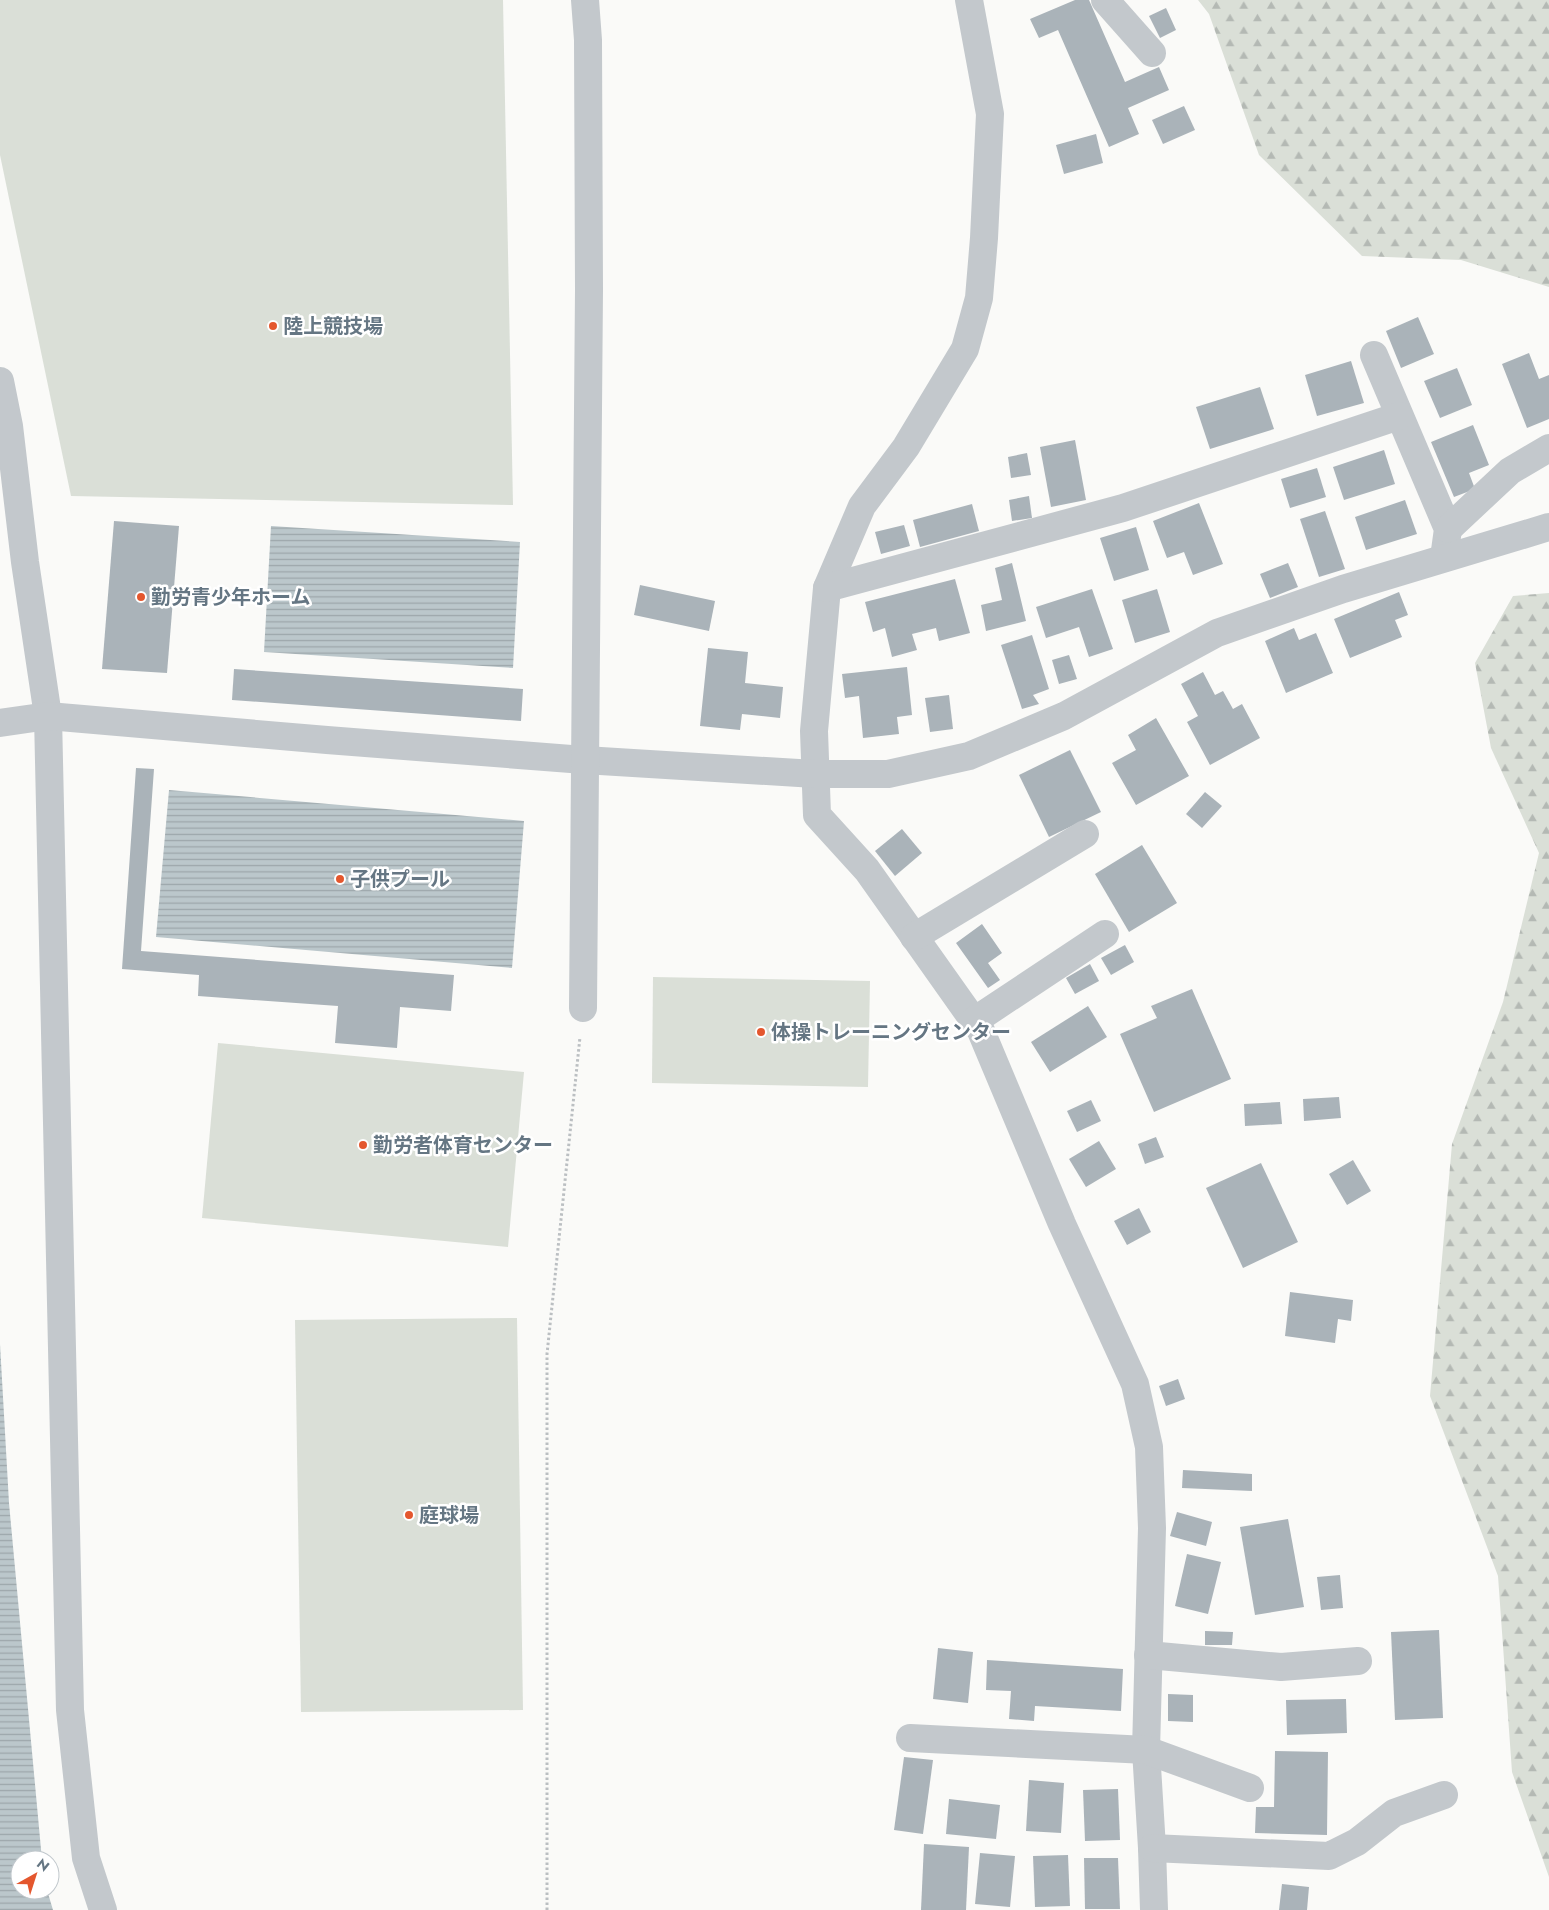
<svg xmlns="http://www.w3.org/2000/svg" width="1549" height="1910" font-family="Jost,'Noto Sans JP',sans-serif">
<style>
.forest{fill:url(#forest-firs)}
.green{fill:#dadfd7}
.water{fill:url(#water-rules)}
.building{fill:#aab3b9}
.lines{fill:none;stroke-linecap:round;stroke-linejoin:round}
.path{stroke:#bbbfc2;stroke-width:3;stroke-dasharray:2.5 2.5;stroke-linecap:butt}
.minor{stroke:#c3c8cc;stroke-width:28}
.tertiary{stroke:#c3c8cc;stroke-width:28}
.poi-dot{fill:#e4572e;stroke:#fff;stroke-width:2}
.labels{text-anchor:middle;stroke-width:5;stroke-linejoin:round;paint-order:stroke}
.poi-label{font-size:20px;font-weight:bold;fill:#657683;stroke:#fff;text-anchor:start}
</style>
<defs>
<pattern id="forest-firs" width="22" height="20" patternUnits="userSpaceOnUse" patternTransform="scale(1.25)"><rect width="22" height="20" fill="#dadfd7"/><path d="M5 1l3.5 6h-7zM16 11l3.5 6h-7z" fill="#b4b9b4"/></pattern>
<pattern id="water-rules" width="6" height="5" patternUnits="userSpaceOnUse" patternTransform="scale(1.25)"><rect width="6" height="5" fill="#bbc7cb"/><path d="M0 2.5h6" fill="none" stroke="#9ca6aa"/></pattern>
</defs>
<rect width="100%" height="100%" fill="#fafaf8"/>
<g class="forest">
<polygon points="1198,0 1549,0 1549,287 1461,260 1362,256 1259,155 1209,14"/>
<polygon points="1549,593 1549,1877 1512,1772 1498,1576 1430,1396 1452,1144 1503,1002 1539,853 1491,748 1475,663 1513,596"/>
</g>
<g class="green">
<polygon points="0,0 503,0 513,505 71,496 0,155"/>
<polygon points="653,977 870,981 868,1087 652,1083"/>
<polygon points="218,1043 524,1072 508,1247 202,1218"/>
<polygon points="517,1318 523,1710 301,1712 295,1320"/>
</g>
<g class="water">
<polygon points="271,526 520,542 513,668 264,652"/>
<polygon points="169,790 524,821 512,968 156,937"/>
<polygon points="0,1344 9,1503 42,1860 20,1860 20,1890 47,1890 53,1910 0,1910"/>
</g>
<g class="building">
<polygon points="1075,0 1089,0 1125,82 1159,67 1169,90 1128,108 1139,134 1109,147 1058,30 1039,38 1030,19"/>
<polygon points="1166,8 1176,30 1160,38 1149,16"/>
<polygon points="1184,106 1195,130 1163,144 1152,120"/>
<polygon points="1096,134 1103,163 1064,174 1056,145"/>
<polygon points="1418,317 1434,354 1401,368 1386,331"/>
<polygon points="1529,353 1539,379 1549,375 1549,419 1527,428 1502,364"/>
<polygon points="1351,361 1364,403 1317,416 1305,375"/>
<polygon points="1457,368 1472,405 1440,418 1424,381"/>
<polygon points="1260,387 1274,429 1210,449 1196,407"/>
<polygon points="1473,425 1489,465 1469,473 1475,489 1454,497 1431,442"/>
<polygon points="1075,440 1086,500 1051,507 1040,447"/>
<polygon points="1384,450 1395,484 1344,500 1333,467"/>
<polygon points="1027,453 1031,475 1011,478 1008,457"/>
<polygon points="1317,468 1326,497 1290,508 1281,479"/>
<polygon points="1029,496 1032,518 1012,521 1009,500"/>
<polygon points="1405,500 1417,534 1366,550 1355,517"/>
<polygon points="1199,503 1223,564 1193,575 1184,552 1167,558 1153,521"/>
<polygon points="972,504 979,531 920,547 913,520"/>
<polygon points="1325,511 1345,569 1319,577 1300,519"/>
<polygon points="114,521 179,526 167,673 102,669"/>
<polygon points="904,525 910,546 881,554 875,532"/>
<polygon points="1136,527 1149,570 1114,581 1100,538"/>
<polygon points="1012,563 1026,621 986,631 981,605 1002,600 995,568"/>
<polygon points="1288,563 1298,587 1270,598 1260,574"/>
<polygon points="955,579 970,633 939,641 936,628 912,634 917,650 892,657 885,628 873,632 865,602"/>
<polygon points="640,585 715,601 709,631 634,615"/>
<polygon points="1092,589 1113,649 1089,657 1079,627 1046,638 1036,607"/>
<polygon points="1157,589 1170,632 1135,643 1122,600"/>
<polygon points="1399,592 1408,615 1395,620 1402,637 1350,658 1334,619"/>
<polygon points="1294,628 1299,640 1316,633 1333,673 1286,693 1265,641"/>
<polygon points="1032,635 1049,689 1033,695 1039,704 1022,709 1001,645"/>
<polygon points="708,648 748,652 745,683 783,687 780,718 742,714 740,730 700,726"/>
<polygon points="1069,655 1077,679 1059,684 1052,660"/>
<polygon points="907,667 912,715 897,717 899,734 863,738 859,696 845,698 842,674"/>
<polygon points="234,669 523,689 521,721 232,700"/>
<polygon points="1203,672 1215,695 1223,691 1233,709 1242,704 1260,738 1210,765 1187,722 1198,716 1181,684"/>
<polygon points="949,695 953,729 930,732 925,698"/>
<polygon points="1156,718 1189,776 1136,805 1112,763 1136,750 1128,735"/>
<polygon points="1070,750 1101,812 1049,837 1019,775"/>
<polygon points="136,768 154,769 141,951 454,975 451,1011 400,1007 397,1048 335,1043 338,1006 198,996 199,975 122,969"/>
<polygon points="1205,792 1222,806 1202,828 1186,814"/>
<polygon points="902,829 922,853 895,876 875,851"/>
<polygon points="1142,845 1177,903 1129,932 1095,874"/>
<polygon points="982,924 1002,953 988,963 1000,980 988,988 956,943"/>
<polygon points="1125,945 1134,962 1111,975 1101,958"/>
<polygon points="1090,964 1099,981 1075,994 1066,978"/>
<polygon points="1192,989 1231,1079 1154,1112 1120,1034 1157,1018 1151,1006"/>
<polygon points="1088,1006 1107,1037 1050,1072 1031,1042"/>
<polygon points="1339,1097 1341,1118 1304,1121 1303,1099"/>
<polygon points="1091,1100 1101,1121 1077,1132 1067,1111"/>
<polygon points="1280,1102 1282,1124 1245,1126 1244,1104"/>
<polygon points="1156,1137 1164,1157 1145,1164 1138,1144"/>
<polygon points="1099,1141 1116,1169 1086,1187 1069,1159"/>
<polygon points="1353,1160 1371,1191 1347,1205 1329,1174"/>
<polygon points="1261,1163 1298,1242 1243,1268 1206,1188"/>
<polygon points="1139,1208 1151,1232 1127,1245 1114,1221"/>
<polygon points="1290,1292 1353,1300 1351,1321 1338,1319 1335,1343 1285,1336"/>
<polygon points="1178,1379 1185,1399 1166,1406 1159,1386"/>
<polygon points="1183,1470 1252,1474 1252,1491 1182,1488"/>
<polygon points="1177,1512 1212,1522 1206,1546 1170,1536"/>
<polygon points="1288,1519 1304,1607 1255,1615 1240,1527"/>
<polygon points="1187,1554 1221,1562 1208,1614 1175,1606"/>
<polygon points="1340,1575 1343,1608 1321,1610 1317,1577"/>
<polygon points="1439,1630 1443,1718 1395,1720 1391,1632"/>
<polygon points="1205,1631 1233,1632 1232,1645 1205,1645"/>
<polygon points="938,1648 973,1652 968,1703 933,1699"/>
<polygon points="987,1660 1123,1669 1121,1711 1035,1706 1034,1721 1009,1719 1011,1691 986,1690"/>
<polygon points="1168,1694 1193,1695 1193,1722 1168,1721"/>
<polygon points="1346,1699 1347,1733 1287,1735 1286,1700"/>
<polygon points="1275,1751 1328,1752 1327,1835 1255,1833 1256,1807 1274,1807"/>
<polygon points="904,1757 933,1760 923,1834 894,1830"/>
<polygon points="1029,1780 1064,1783 1061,1833 1026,1831"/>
<polygon points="1118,1789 1120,1840 1085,1841 1083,1790"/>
<polygon points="949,1799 1000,1805 996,1839 946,1834"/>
<polygon points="924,1844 969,1847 966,1910 921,1910"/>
<polygon points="980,1853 1015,1856 1010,1907 975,1904"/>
<polygon points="1068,1855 1070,1906 1035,1907 1033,1856"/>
<polygon points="1084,1858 1118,1858 1120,1909 1085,1909"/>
<polygon points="1282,1884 1309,1887 1307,1910 1279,1910"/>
</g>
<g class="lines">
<polyline class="path" points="547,1910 547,1354 580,1037"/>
<g class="minor">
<polyline points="969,0 990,114 984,238 979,298 965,349 906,447 862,506 827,588 814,731 817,815 867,870 981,1031 1062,1224 1135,1384 1149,1447 1152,1528 1146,1750 1152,1848 1154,1910"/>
<polyline points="1105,0 1152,53"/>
<polyline points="1374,355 1448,529 1444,558"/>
<polyline points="0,381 9,426 25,562 48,716 70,1710 86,1858 103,1910"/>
<polyline points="1448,529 1510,471 1549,448"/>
<polyline points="827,588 1123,508 1399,416"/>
<polyline points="0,723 48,716 327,740 584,760 815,774 888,774 969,756 1064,716 1217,633 1343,589 1549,527"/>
<polyline points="914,937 1085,834"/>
<polyline points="974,1021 1105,934"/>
<polyline points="1148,1655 1281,1667 1358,1661"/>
<polyline points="910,1738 1146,1750 1250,1788"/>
<polyline points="1152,1848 1329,1856 1357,1842 1394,1813 1444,1795"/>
</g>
<polyline class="tertiary" points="583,1008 589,290 588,40 585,0"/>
</g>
<g class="poi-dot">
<circle cx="273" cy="326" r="5"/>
<circle cx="141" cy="597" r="5"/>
<circle cx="340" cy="879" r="5"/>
<circle cx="761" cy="1032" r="5"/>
<circle cx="363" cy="1145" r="5"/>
<circle cx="409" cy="1515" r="5"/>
</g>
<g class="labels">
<g class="poi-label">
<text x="283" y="333">陸上競技場</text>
<text x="151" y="604">勤労青少年ホーム</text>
<text x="350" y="886">子供プール</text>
<text x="771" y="1039">体操トレーニングセンター</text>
<text x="373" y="1152">勤労者体育センター</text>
<text x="419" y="1522">庭球場</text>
</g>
</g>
<g transform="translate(35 1875) rotate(39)"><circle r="24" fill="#ffffff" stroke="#c1c8cd"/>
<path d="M0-4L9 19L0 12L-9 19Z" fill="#e4572e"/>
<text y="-8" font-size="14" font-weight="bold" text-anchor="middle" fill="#657683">N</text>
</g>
</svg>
